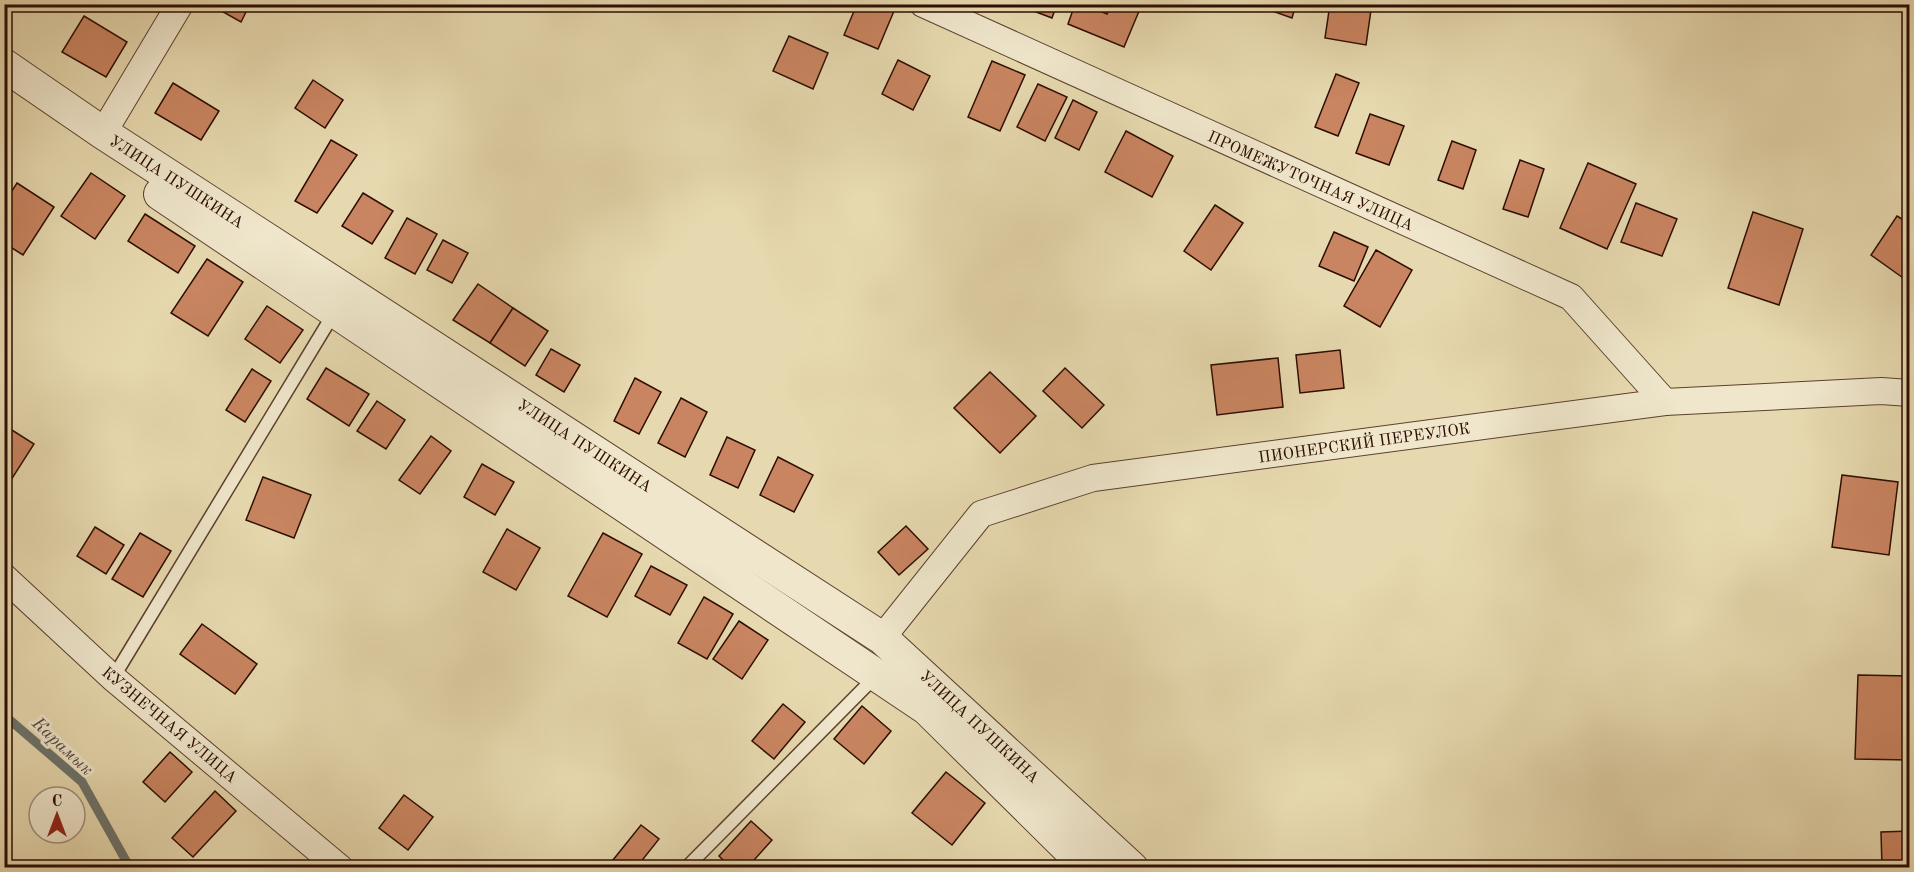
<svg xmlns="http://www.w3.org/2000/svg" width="1914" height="872" font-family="'Old Standard TT',serif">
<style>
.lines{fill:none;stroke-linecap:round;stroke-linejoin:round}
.stream{stroke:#6d746c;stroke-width:9}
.building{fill:#c98561;stroke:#2d0d03;stroke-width:1.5}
.service-casing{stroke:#5c402e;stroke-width:15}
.minor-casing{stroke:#5c402e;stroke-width:28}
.tertiary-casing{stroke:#5c402e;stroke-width:34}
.service{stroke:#efe6cb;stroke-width:12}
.minor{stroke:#efe6cb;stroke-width:26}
.tertiary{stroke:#efe6cb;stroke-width:32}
.labels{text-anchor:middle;stroke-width:6;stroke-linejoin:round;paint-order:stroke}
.street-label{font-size:16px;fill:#2d0d03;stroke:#efe6cb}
.water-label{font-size:18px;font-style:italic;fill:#524940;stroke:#efe6cb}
</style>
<rect width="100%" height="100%" fill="#e7d9af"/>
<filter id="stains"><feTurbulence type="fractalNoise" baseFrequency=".00333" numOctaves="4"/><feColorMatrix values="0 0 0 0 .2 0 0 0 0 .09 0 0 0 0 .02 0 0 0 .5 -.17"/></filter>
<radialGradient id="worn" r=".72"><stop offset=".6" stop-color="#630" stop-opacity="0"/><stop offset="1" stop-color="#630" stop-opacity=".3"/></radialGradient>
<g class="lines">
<polyline class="stream" points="4,715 82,782 130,868"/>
</g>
<g class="building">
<polygon points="209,4 250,4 241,22"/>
<polygon points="857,4 878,4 894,11 878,49 844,35"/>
<polygon points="1024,4 1057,4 1052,18 1023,7"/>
<polygon points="1075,4 1083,4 1107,14 1111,4 1142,4 1124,47 1068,24"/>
<polygon points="1252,4 1296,4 1292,18"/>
<polygon points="1330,4 1371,10 1366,45 1325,38"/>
<polygon points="84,16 127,42 106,77 62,52"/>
<polygon points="789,36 828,53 813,89 773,71"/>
<polygon points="898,60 930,76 913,110 882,94"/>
<polygon points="992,61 1025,75 1000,131 968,117"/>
<polygon points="1336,74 1359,83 1338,136 1315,127"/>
<polygon points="313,80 343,100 325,128 295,108"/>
<polygon points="173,83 219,111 201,140 155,113"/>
<polygon points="1038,84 1067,97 1045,141 1017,127"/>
<polygon points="1073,100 1097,112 1079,150 1055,138"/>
<polygon points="1370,114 1404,126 1389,165 1356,153"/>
<polygon points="1126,131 1173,156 1152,197 1105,172"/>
<polygon points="331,140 357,155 317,213 295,201"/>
<polygon points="1452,141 1476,150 1463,189 1438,180"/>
<polygon points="1520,160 1544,169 1528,217 1503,209"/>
<polygon points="1588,163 1636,184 1607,249 1560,228"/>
<polygon points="91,173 125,196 95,239 61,216"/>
<polygon points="17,183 54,207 23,255 4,243 4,203"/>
<polygon points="363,193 393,211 372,244 342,226"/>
<polygon points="1636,203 1677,219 1662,256 1621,242"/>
<polygon points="1215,205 1243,223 1211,270 1184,251"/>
<polygon points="1753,212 1803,229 1779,305 1728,288"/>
<polygon points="145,214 195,246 178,273 128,241"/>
<polygon points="1897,216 1910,224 1910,273 1906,280 1871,255"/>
<polygon points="407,218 437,234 415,274 385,258"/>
<polygon points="1334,232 1368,247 1354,281 1319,266"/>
<polygon points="443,240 468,253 452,283 427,270"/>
<polygon points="1376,250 1412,270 1380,327 1344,306"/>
<polygon points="207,259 243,282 208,336 171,313"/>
<polygon points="478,284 513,308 490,343 453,320"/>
<polygon points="267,306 303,330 280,363 245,339"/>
<polygon points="513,308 548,331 525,366 490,343"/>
<polygon points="551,349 580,365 564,392 536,375"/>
<polygon points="1340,350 1344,388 1300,393 1296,355"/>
<polygon points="1278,358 1283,407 1217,415 1211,365"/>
<polygon points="326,368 369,394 349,426 307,399"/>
<polygon points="1065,368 1104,405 1082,428 1043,391"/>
<polygon points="252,369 271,381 245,422 226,410"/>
<polygon points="990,372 1036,416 1000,453 954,408"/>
<polygon points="635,378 661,392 639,434 614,421"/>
<polygon points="681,398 707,412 685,457 658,443"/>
<polygon points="377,401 405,420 386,449 357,431"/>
<polygon points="4,425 34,444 4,491"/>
<polygon points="431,436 451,451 420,494 399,480"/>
<polygon points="727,437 755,450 738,488 710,475"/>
<polygon points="778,457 813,475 794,512 760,495"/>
<polygon points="482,464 514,482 495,515 464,497"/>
<polygon points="1842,475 1898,482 1889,555 1832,547"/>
<polygon points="263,477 311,495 294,538 246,520"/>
<polygon points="906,526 928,549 899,575 878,552"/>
<polygon points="95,527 124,545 106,574 77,556"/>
<polygon points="507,529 540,548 516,590 483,572"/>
<polygon points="140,533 171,551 143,597 112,579"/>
<polygon points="603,533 642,554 607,617 568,596"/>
<polygon points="651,566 687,585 670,615 635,596"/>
<polygon points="704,597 733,614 707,659 678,643"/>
<polygon points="739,621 768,640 742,679 713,659"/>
<polygon points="202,624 257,664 235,694 180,654"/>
<polygon points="1858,675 1910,676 1910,760 1855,759"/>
<polygon points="783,704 805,722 774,759 752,741"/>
<polygon points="862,706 891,731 864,764 834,739"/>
<polygon points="170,752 192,772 165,802 143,782"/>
<polygon points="946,772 985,803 952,845 912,813"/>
<polygon points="215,791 236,811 193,857 172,838"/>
<polygon points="404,795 433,817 408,850 379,828"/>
<polygon points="751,821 772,840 747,868 731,868 719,856"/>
<polygon points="641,825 659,839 636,868 623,868 613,860"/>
<polygon points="1910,831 1910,868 1882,868 1881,832"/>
</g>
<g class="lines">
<defs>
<g id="service">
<polyline points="113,678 334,313"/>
<polyline points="686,868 875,677"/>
</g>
<g id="minor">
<polyline points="923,4 1571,297 1665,402"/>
<polyline points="103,133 180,4"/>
<polyline points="4,577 113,678 340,868"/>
<polyline points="882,638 981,514 1093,478 1665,402 1881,391 1910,393"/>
</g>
<g id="tertiary">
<polyline points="4,65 103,133 882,638 1132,868"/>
<polyline points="160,194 927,709 1088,868"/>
</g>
</defs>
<use href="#service" class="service-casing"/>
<use href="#minor" class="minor-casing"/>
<use href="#tertiary" class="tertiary-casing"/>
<use href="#service" class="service"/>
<use href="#minor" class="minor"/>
<use href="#tertiary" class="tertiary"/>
</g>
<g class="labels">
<g class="street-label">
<text transform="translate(1311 180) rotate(24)" y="6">ПРОМЕЖУТОЧНАЯ УЛИЦА</text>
<text transform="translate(177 181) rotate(33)" y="6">УЛИЦА ПУШКИНА</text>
<text transform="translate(1364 442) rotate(-8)" y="6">ПИОНЕРСКИЙ ПЕРЕУЛОК</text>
<text transform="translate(585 445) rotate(33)" y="6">УЛИЦА ПУШКИНА</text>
<text transform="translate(170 724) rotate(40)" y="6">КУЗНЕЧНАЯ УЛИЦА</text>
<text transform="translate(980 726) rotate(43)" y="6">УЛИЦА ПУШКИНА</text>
</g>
<g class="water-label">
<text transform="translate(63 746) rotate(43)" y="6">Карамык</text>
</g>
</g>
<rect width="1914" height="872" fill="none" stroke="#e7d9af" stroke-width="24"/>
<rect x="6" y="6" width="1902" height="860" fill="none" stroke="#2d0d03" stroke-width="3"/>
<rect x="12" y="12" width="1890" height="848" fill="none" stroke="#2d0d03" stroke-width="1.5"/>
<g transform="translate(57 815)"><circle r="28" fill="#efe6cb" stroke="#a18f7b" stroke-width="1.5"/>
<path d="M0-4.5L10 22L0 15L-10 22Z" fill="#8f2418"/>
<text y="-9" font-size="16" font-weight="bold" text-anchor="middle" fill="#2d0d03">С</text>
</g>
<rect width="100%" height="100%" filter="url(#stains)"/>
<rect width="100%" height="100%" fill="url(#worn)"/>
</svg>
